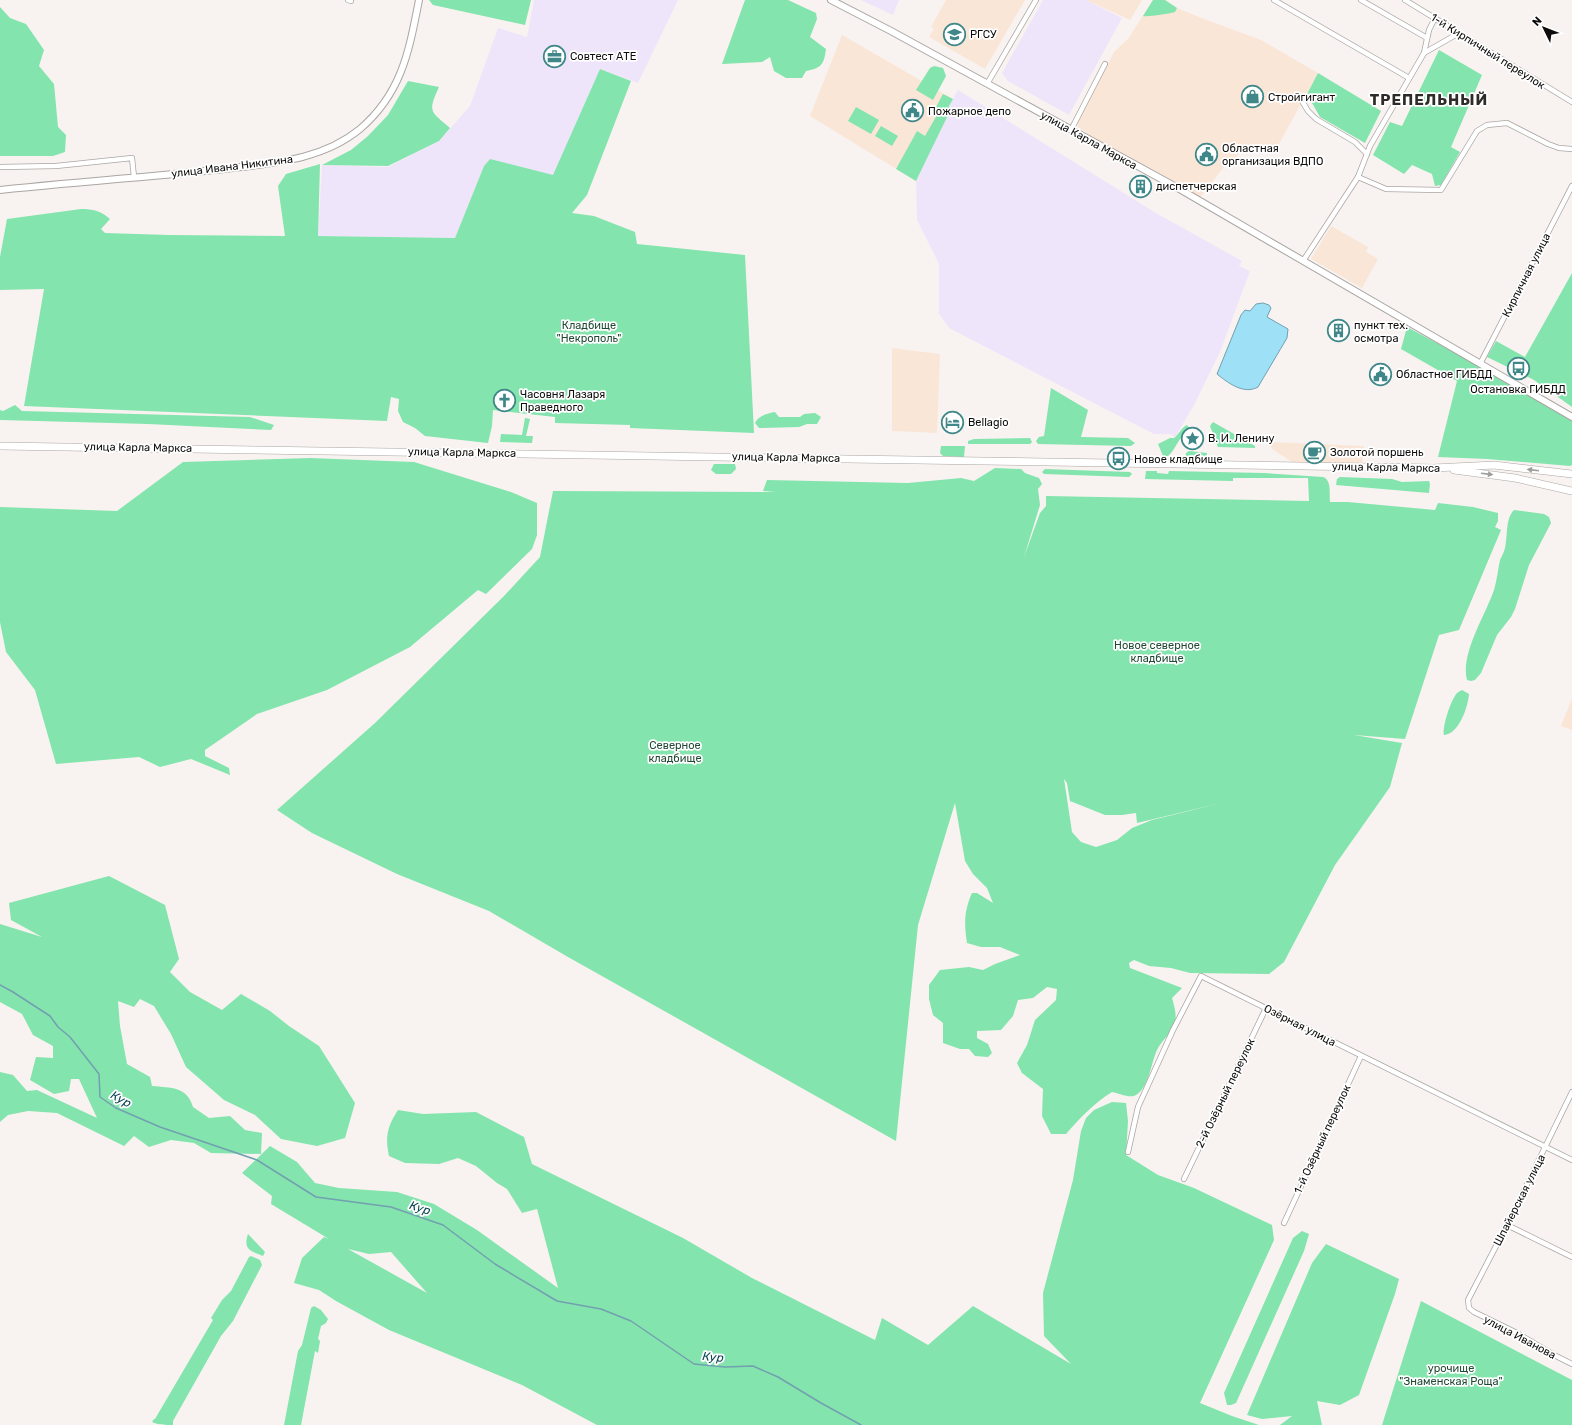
<svg xmlns="http://www.w3.org/2000/svg" width="1572" height="1425" font-family="Rubik,sans-serif">
<style>
.commercial{fill:#fae6d7}
.industrial{fill:#efe5fb}
.green{fill:#83e4ad;fill-rule:evenodd}
.water{fill:#9ee0f6;stroke:#72a0b0}
.lines{fill:none;stroke-linecap:round;stroke-linejoin:round}
.stream{stroke:#72a0b0;stroke-width:1.5}
.minor-casing{stroke:#aaa6a3;stroke-width:6}
.secondary-casing{stroke:#aaa6a3;stroke-width:8}
.primary-casing{stroke:#aaa6a3;stroke-width:8}
.minor{stroke:#fff;stroke-width:4.5}
.secondary{stroke:#fff;stroke-width:6}
.primary{stroke:#fff;stroke-width:7}
.oneway{fill:#9e9e9d}
.labels{text-anchor:middle;stroke-width:3.5;stroke-linejoin:round;paint-order:stroke}
.poi-label{font-size:11px;fill:#0d0c0b;stroke:#fff;text-anchor:start}
.street-label{font-size:11px;fill:#0d0c0b;stroke:#fff}
.park-label{font-size:11px;fill:#204933;stroke:#fff}
.water-label{font-size:12px;font-style:italic;fill:#0a4353;stroke:#fff}
.district-label{font-size:15px;font-weight:bold;letter-spacing:1px;fill:#2f2b29;stroke:#fff}
</style>
<rect width="100%" height="100%" fill="#f8f3f0"/>
<g class="commercial">
<polygon points="946,0 1025,0 985,69 929,37 934,29 931,27"/>
<polygon points="1086,0 1142,0 1130,20"/>
<polygon points="1153,0 1165,0 1177,8 1199,17 1261,40 1318,73 1274,153 1260,147 1254,150 1246,145 1230,165 1227,163 1198,200 1128,161 1078,127 1078,120 1114,52 1128,39"/>
<polygon points="842,35 953,99 949,106 950,111 916,181 810,116"/>
<polygon points="1331,226 1368,247 1366,252 1378,259 1362,288 1311,259"/>
<polygon points="892,348 940,354 937,433 892,431"/>
<polygon points="1269,442 1364,446 1362,465 1292,462 1272,449"/>
<polygon points="1572,698 1572,730 1561,726"/>
</g>
<g class="industrial">
<polygon points="534,0 678,0 638,83 600,69 553,176 490,159 484,166 455,238 318,236 322,165 388,167 439,141 470,106 498,28 527,37"/>
<polygon points="861,0 899,0 893,15"/>
<polygon points="1043,0 1086,0 1122,18 1069,115 1008,81 1002,73"/>
<polygon points="958,90 1156,213 1242,261 1239,266 1250,271 1220,352 1194,405 1175,437 1170,434 1154,434 949,328 939,314 939,264 917,220 916,181 950,111 949,106"/>
</g>
<g class="green">
<polygon points="429,0 531,0 525,25 433,5"/>
<path d="M745,0H788L816,13L817,19L810,37L826,49C824,64 822,68 806,71L802,78H786L774,71L770,57L762,62L722,64Z"/>
<path d="M1153,0H1165L1177,8L1175,12C1167,14 1149,17 1143,16Z"/>
<polygon points="0,7 10,18 26,24 44,50 39,66 54,84 58,127 66,135 65,152 53,156 0,156"/>
<polygon points="1439,50 1482,75 1451,147 1460,152 1441,185 1435,186 1432,174 1412,165 1404,174 1373,155 1390,122 1402,126"/>
<polygon points="934,66 943,68 946,76 933,100 916,90 930,68"/>
<path d="M600,69L631,81L587,195L572,213L594,216L635,232L637,244L745,255L754,433L630,428V425L555,423V417L493,410L492,426L488,443L425,436L415,428L403,422L398,411L399,399L391,397L387,421L24,406L44,289L0,290V257L7,219L81,209C93,209 101,211 110,219L101,229L105,233L169,235L285,236L278,186L286,174L320,164L318,236L455,238L484,166L490,159L553,175Z"/>
<polygon points="1318,73 1381,111 1365,143 1320,117 1307,94"/>
<path d="M408,81L439,87C427,113 431,111 450,128L439,141L388,166L322,165L351,150L368,136L388,115Z"/>
<polygon points="943,94 953,99 949,106 950,111 916,181 896,169 917,131 925,136 937,115 935,109"/>
<polygon points="856,107 879,120 871,134 848,121"/>
<polygon points="881,126 898,136 892,146 875,136"/>
<polygon points="1572,273 1572,407 1534,380 1487,357 1496,341 1525,357"/>
<polygon points="1407,327 1526,391 1572,419 1572,465 1570,466 1487,459 1438,457 1457,381 1401,349"/>
<polygon points="1051,388 1088,410 1081,437 1128,438 1135,443 1131,446 1038,444 1036,441 1039,437 1044,436"/>
<polygon points="15,405 22,411 250,417 274,425 271,430 148,424 0,420 0,410 3,411"/>
<path d="M775,412L779,417H800L804,414L815,413L821,417L817,424H807L799,427L759,428L755,423C758,416 768,413 775,412Z"/>
<polygon points="525,418 530,419 526,436 533,436 532,443 500,442 501,434 522,435"/>
<polygon points="1213,422 1255,446 1255,448 1218,447 1210,426"/>
<path d="M1187,425L1190,429C1187,436 1185,434 1181,438C1176,444 1174,451 1168,456H1163L1158,444L1170,438H1174C1179,434 1181,428 1187,425Z"/>
<polygon points="1030,438 1032,442 1030,444 968,444 968,441 974,439"/>
<polygon points="941,446 965,446 964,457 943,456 940,453"/>
<polygon points="1189,451 1207,453 1207,460 1185,459 1186,453"/>
<polygon points="310,458 414,462 511,492 537,503 537,535 532,549 486,594 478,590 410,647 327,690 257,714 205,750 205,756 229,768 230,775 191,759 160,767 139,757 56,764 35,690 6,652 0,622 0,507 117,511 183,462"/>
<polygon points="714,464 735,464 736,469 731,474 716,474 711,470"/>
<path d="M995,468L1021,469L1025,473L1039,478L1042,484L1038,489L1040,505L1024,557L1040,513L1046,506V496L1309,501L1308,478H1233V481L1145,479L1146,471H1157V473L1168,474L1169,471L1264,473L1323,477C1332,480 1329,494 1330,502H1348L1435,510L1438,503L1473,507L1498,513V521L1495,527L1501,530L1459,630L1439,635L1405,739L1354,735L1402,743L1390,787L1335,865L1284,962L1269,974L1190,973L1171,968L1149,966L1134,960L1129,963L1130,968L1182,988L1172,998C1174,1006 1177,1014 1175,1022C1173,1032 1163,1039 1158,1048C1151,1061 1150,1086 1136,1095C1130,1099 1119,1093 1112,1092C1094,1103 1080,1118 1066,1134H1051L1042,1116L1043,1089L1022,1073L1017,1063L1027,1045L1035,1020L1056,1000L1057,989L1047,987L1033,998L1018,1000L1013,1016L1001,1030L977,1031V1038L988,1044L992,1053L988,1057L975,1056L969,1049H960L943,1043V1023L933,1015L929,999V985L940,970L969,967L983,970L995,964L1020,955L1000,947H981L967,943C964,924 964,911 972,893H977L993,903L987,888L973,874L965,861L955,803L918,925L896,1141L568,957L489,911L397,874L312,833L277,810L375,723L504,596L540,557L553,491L776,492L763,491L767,480L908,483L961,478L974,481ZM1064,779L1067,783L1070,801L1105,815H1122L1136,813L1137,823L1225,802L1152,820L1132,828L1117,840L1096,847L1081,842L1072,832Z"/>
<polygon points="1045,469 1130,472 1132,474 1129,477 1044,474 1042,472"/>
<polygon points="1340,477 1392,479 1402,482 1429,481 1430,484 1429,493 1336,485 1337,479"/>
<path d="M1514,510L1544,514L1549,517L1551,523L1529,565L1515,609L1511,617L1497,635L1481,673L1475,680L1471,681L1467,680C1460,654 1486,614 1494,590C1497,580 1498,569 1500,560C1502,556 1504,552 1505,548C1508,536 1505,519 1514,510Z"/>
<path d="M1462,690L1469,694C1468,707 1459,734 1444,735C1442,728 1450,703 1455,696C1456,693 1460,691 1462,690Z"/>
<path d="M109,876L165,905L179,959L170,972L190,992L222,1010L241,994L270,1011L289,1026L319,1046L355,1103L345,1138L317,1146L281,1139L255,1115L224,1100L186,1067L171,1034L154,1006L140,999L134,1007L118,1001L120,1026L127,1064L150,1077L152,1086C171,1088 187,1086 193,1107L209,1118L230,1116L245,1130L262,1133L261,1154L211,1153L194,1143L171,1140L149,1147L134,1136L124,1146L57,1113L28,1111L8,1115L0,1122V1072L13,1075L27,1091L37,1090L97,1118L79,1079H71L69,1091L54,1094L30,1080L36,1057L53,1058V1046L33,1035L22,1014L0,1002V924L42,937L11,920L9,903Z"/>
<path d="M1112,1102L1126,1103L1128,1121L1126,1155L1158,1175L1194,1188L1272,1225L1274,1240L1200,1403L1232,1416L1259,1425H597L522,1385L389,1330L336,1301L319,1290L294,1283L302,1258L324,1237L329,1239L271,1204L272,1196L242,1173L270,1146L297,1162L315,1183L339,1188L397,1192L434,1204L477,1230L558,1288L537,1209L522,1213L507,1189L497,1183L476,1166L458,1158L439,1164L405,1163L389,1156C385,1137 387,1127 398,1110L423,1114L476,1112L524,1137L532,1164L683,1238L752,1278L875,1340L882,1318L928,1345L973,1306L1071,1364L1044,1336L1043,1293L1073,1180L1081,1131L1086,1118L1094,1110ZM348,1249L369,1254L391,1252L427,1293Z"/>
<polygon points="1302,1231 1309,1234 1304,1251 1236,1403 1231,1405 1227,1405 1224,1393 1293,1238"/>
<path d="M248,1234L265,1252L263,1256C250,1251 243,1249 248,1234Z"/>
<polygon points="1326,1244 1399,1279 1395,1294 1359,1395 1340,1405 1317,1401 1322,1425 1280,1425 1292,1416 1262,1419 1247,1415 1312,1263"/>
<path d="M251,1256L260,1260L262,1265L233,1321L221,1336L173,1421V1425C166,1425 158,1425 152,1422L154,1419H155L213,1320L211,1318L222,1300L231,1291L249,1257Z"/>
<polygon points="1421,1301 1572,1380 1572,1425 1382,1425"/>
<polygon points="314,1306 321,1310 328,1319 326,1323 321,1326 318,1339 320,1341 318,1353 315,1351 301,1425 284,1425 298,1351 302,1345 311,1308"/>
</g>
<path class="water" d="M1263,303L1269,305L1271,308L1267,317L1288,329L1287,338L1258,387C1244,395 1228,383 1217,374L1241,315L1245,310L1250,311L1256,304Z"/>
<g class="lines">
<polyline class="stream" points="0,985 13,992 50,1016 58,1027 70,1037 99,1074 100,1097 116,1108 160,1127 257,1160 316,1197 391,1207 443,1225 495,1264 557,1301 601,1309 631,1321 694,1364 725,1367 753,1366 778,1377 821,1403 861,1425"/>
<defs>
<g id="minor">
<polyline points="348,0 351,1"/>
<polyline points="1274,0 1409,78"/>
<polyline points="1361,0 1427,38"/>
<polyline points="1405,0 1572,102"/>
<polyline points="1424,53 1459,33"/>
<polyline points="987,84 1036,0"/>
<polyline points="1299,96 1308,111 1316,119 1355,142 1367,154"/>
<polyline points="1071,130 1105,64"/>
<polyline points="0,167 56,166 132,158 134,177"/>
<polyline points="1358,177 1386,189 1441,190 1477,131 1487,125 1507,123 1548,144 1559,148 1572,149"/>
<polyline points="1303,261 1358,177 1370,146 1424,53 1429,30 1435,18"/>
<polyline points="1480,364 1572,186"/>
<polyline points="1572,1092 1507,1225 1468,1300 1469,1308 1474,1312 1517,1333 1556,1356 1572,1364"/>
<polyline points="1128,1152 1138,1107 1173,1030 1201,976 1572,1160"/>
<polyline points="1184,1179 1266,1008"/>
<polyline points="1284,1223 1361,1056"/>
<polyline points="1507,1225 1572,1257"/>
</g>
<g id="secondary">
<polyline points="831,0 891,31 1176,187 1572,417"/>
<path d="M0,190C47,185 94,181 142,177C175,174 208,171 241,167C283,162 326,157 360,129C402,93 409,51 419,0"/>
</g>
<g id="primary">
<path d="M0,446C478,452 956,460 1434,468L1494,465L1572,474"/>
<polyline points="1454,470 1515,478 1572,491"/>
</g>
</defs>
<use href="#minor" class="minor-casing"/>
<use href="#secondary" class="secondary-casing"/>
<use href="#primary" class="primary-casing"/>
<use href="#minor" class="minor"/>
<use href="#secondary" class="secondary"/>
<use href="#primary" class="primary"/>
</g>
<defs><path id="oneway-solid" d="M-6-.8H1V-3.2L6.5 0L1 3.2V.8H-6Z"/></defs>
<g class="oneway">
<use href="#oneway-solid" transform="translate(1533 470) rotate(-173)"/>
<use href="#oneway-solid" transform="translate(1487 474) rotate(7)"/>
</g>
<defs>
<symbol id="university-ring" viewBox="-11 -11 22 22"><circle r="9.5" fill="#fff" stroke="#3f8788" stroke-width="1.5"/><path d="M0-5L7-2L0 1L-7-2ZM-4 1L0 2.5L4 1V4Q0 6-4 4Z" fill="#3f8788"/></symbol>
<symbol id="office-ring" viewBox="-11 -11 22 22"><circle r="9.5" fill="#fff" stroke="#3f8788" stroke-width="1.5"/><path d="M-6-3h4V-5.5h4V-3h4V5H-6ZM-1-4.5V-3h2v-1.5ZM-6 0V1H6V0Z" fill="#3f8788"/></symbol>
<symbol id="shop-ring" viewBox="-11 -11 22 22"><circle r="9.5" fill="#fff" stroke="#3f8788" stroke-width="1.5"/><path d="M-5-2.5h2.3a2.7 3.5 0 0 1 5.4 0H5L5.5 6h-11ZM-1.5-2.5h3a1.5 2.3 0 0 0-3 0Z" fill="#3f8788"/></symbol>
<symbol id="civic-ring" viewBox="-11 -11 22 22"><circle r="9.5" fill="#fff" stroke="#3f8788" stroke-width="1.5"/><path d="M-.6-6.5H3V-4.5H.6V-3L4-1V1h2V6H-6V1h2V-1L-.6-3ZM-1.2 2.5V6h2.4V2.5Z" fill="#3f8788"/></symbol>
<symbol id="building-ring" viewBox="-11 -11 22 22"><circle r="9.5" fill="#fff" stroke="#3f8788" stroke-width="1.5"/><path d="M-4-6H4V6H1V3H-1V6H-4ZM-2.5-4.3h1.7v1.8h-1.7ZM.8-4.3h1.7v1.8H.8ZM-2.5-1h1.7V.8h-1.7ZM.8-1h1.7V.8H.8Z" fill="#3f8788"/></symbol>
<symbol id="bus-ring" viewBox="-11 -11 22 22"><circle r="9.5" fill="#fff" stroke="#3f8788" stroke-width="1.5"/><path d="M-5-6H5V4H4V6H2V4H-2V6H-4V4H-5ZM-3.5-4V0h7V-4ZM-3.5 1.2v1.5H-2V1.2ZM2 1.2v1.5H3.5V1.2Z" fill="#3f8788"/></symbol>
<symbol id="church-ring" viewBox="-11 -11 22 22"><circle r="9.5" fill="#fff" stroke="#3f8788" stroke-width="1.5"/><path d="M-1.2-6h2.4v3.5h3.3v2.4h-3.3V6h-2.4V-.1h-3.3v-2.4h3.3Z" fill="#3f8788"/></symbol>
<symbol id="hotel-ring" viewBox="-11 -11 22 22"><circle r="9.5" fill="#fff" stroke="#3f8788" stroke-width="1.5"/><path d="M-6-4.5h1.5V1H6V5H4.5V3h-9V5H-6ZM-4 0a1.8 1.8 0 1 1 3.6 0ZM.5 0V-2.5h3Q6-2.5 6 0Z" fill="#3f8788"/></symbol>
<symbol id="sight-ring" viewBox="-11 -11 22 22"><circle r="9.5" fill="#fff" stroke="#3f8788" stroke-width="1.5"/><path d="M0-6L1.8-2.2L6-1.7L2.9 1.2L3.7 5.4L0 3.3L-3.7 5.4L-2.9 1.2L-6-1.7L-1.8-2.2Z" fill="#3f8788"/></symbol>
<symbol id="cafe-ring" viewBox="-11 -11 22 22"><circle r="9.5" fill="#fff" stroke="#3f8788" stroke-width="1.5"/><path d="M-5.5-4.5H6V0H3Q3 3.5 0 3.5H-2.5Q-5.5 3.5-5.5 0ZM3-3.2v2h1.7v-2ZM-6 4.5H4V6H-6Z" fill="#3f8788"/></symbol>
</defs>
<g fill-rule="evenodd">
<use href="#university-ring" x="942" y="22" width="25" height="25"/>
<use href="#office-ring" x="542" y="44" width="25" height="25"/>
<use href="#shop-ring" x="1240" y="84" width="25" height="25"/>
<use href="#civic-ring" x="900" y="98" width="25" height="25"/>
<use href="#civic-ring" x="1194" y="142" width="25" height="25"/>
<use href="#building-ring" x="1128" y="174" width="25" height="25"/>
<use href="#building-ring" x="1326" y="318" width="25" height="25"/>
<use href="#bus-ring" x="1506" y="356" width="25" height="25"/>
<use href="#civic-ring" x="1368" y="362" width="25" height="25"/>
<use href="#church-ring" x="492" y="388" width="25" height="25"/>
<use href="#hotel-ring" x="940" y="410" width="25" height="25"/>
<use href="#sight-ring" x="1180" y="426" width="25" height="25"/>
<use href="#cafe-ring" x="1302" y="440" width="25" height="25"/>
<use href="#bus-ring" x="1106" y="446" width="25" height="25"/>
</g>
<g class="labels">
<g class="poi-label">
<text x="970" y="38">РГСУ</text>
<text x="570" y="60">Совтест АТЕ</text>
<text x="1268" y="101">Стройгигант</text>
<text x="928" y="115">Пожарное депо</text>
<text x="1222" y="152">Областная<tspan x="1222" dy="13">организация ВДПО</tspan></text>
<text x="1156" y="190">диспетчерская</text>
<text x="1354" y="329">пункт тех.<tspan x="1354" dy="13">осмотра</tspan></text>
<text x="1396" y="378">Областное ГИБДД</text>
<text x="1518" y="393" text-anchor="middle">Остановка ГИБДД</text>
<text x="520" y="398">Часовня Лазаря<tspan x="520" dy="13">Праведного</tspan></text>
<text x="968" y="426">Bellagio</text>
<text x="1208" y="442">В. И. Ленину</text>
<text x="1330" y="456">Золотой поршень</text>
<text x="1134" y="463">Новое кладбище</text>
</g>
<g class="street-label">
<text transform="translate(1488 51) rotate(32)" y="4">1-й Кирпичный переулок</text>
<text transform="translate(1089 140) rotate(29)" y="4">улица Карла Маркса</text>
<text transform="translate(232 166) rotate(-7)" y="4">улица Ивана Никитина</text>
<text transform="translate(1526 275) rotate(-63)" y="4">Кирпичная улица</text>
<text transform="translate(138 447) rotate(1)" y="4">улица Карла Маркса</text>
<text transform="translate(462 452) rotate(1)" y="4">улица Карла Маркса</text>
<text transform="translate(786 457) rotate(1)" y="4">улица Карла Маркса</text>
<text transform="translate(1386 467) rotate(1)" y="4">улица Карла Маркса</text>
<text transform="translate(1300 1025) rotate(27)" y="4">Озёрная улица</text>
<text transform="translate(1225 1093) rotate(-64)" y="4">2-й Озёрный переулок</text>
<text transform="translate(1322 1139) rotate(-65)" y="4">1-й Озёрный переулок</text>
<text transform="translate(1519 1200) rotate(-63)" y="4">Шпайерская улица</text>
<text transform="translate(1520 1337) rotate(28)" y="4">улица Иванова</text>
</g>
<g class="park-label">
<text x="589" y="329">Кладбище<tspan x="589" dy="13">"Некрополь"</tspan></text>
<text x="1157" y="649">Новое северное<tspan x="1157" dy="13">кладбище</tspan></text>
<text x="675" y="749">Северное<tspan x="675" dy="13">кладбище</tspan></text>
<text x="1451" y="1372">урочище<tspan x="1451" dy="13">"Знаменская Роща"</tspan></text>
</g>
<g class="water-label">
<text transform="translate(121 1099) rotate(29)" y="4">Кур</text>
<text transform="translate(420 1208) rotate(18)" y="4">Кур</text>
<text transform="translate(713 1357) rotate(6)" y="4">Кур</text>
</g>
<g class="district-label">
<text x="1429" y="105">ТРЕПЕЛЬНЫЙ</text>
</g>
</g>
<g transform="translate(1544 28) rotate(313)" stroke="#ffffff" stroke-width="3" paint-order="stroke">
<path d="M0-3L7 15L0 10L-7 15Z" fill="#0d0c0b"/>
<text y="-6" font-size="11" font-weight="bold" text-anchor="middle" fill="#0d0c0b">N</text>
</g>
</svg>
